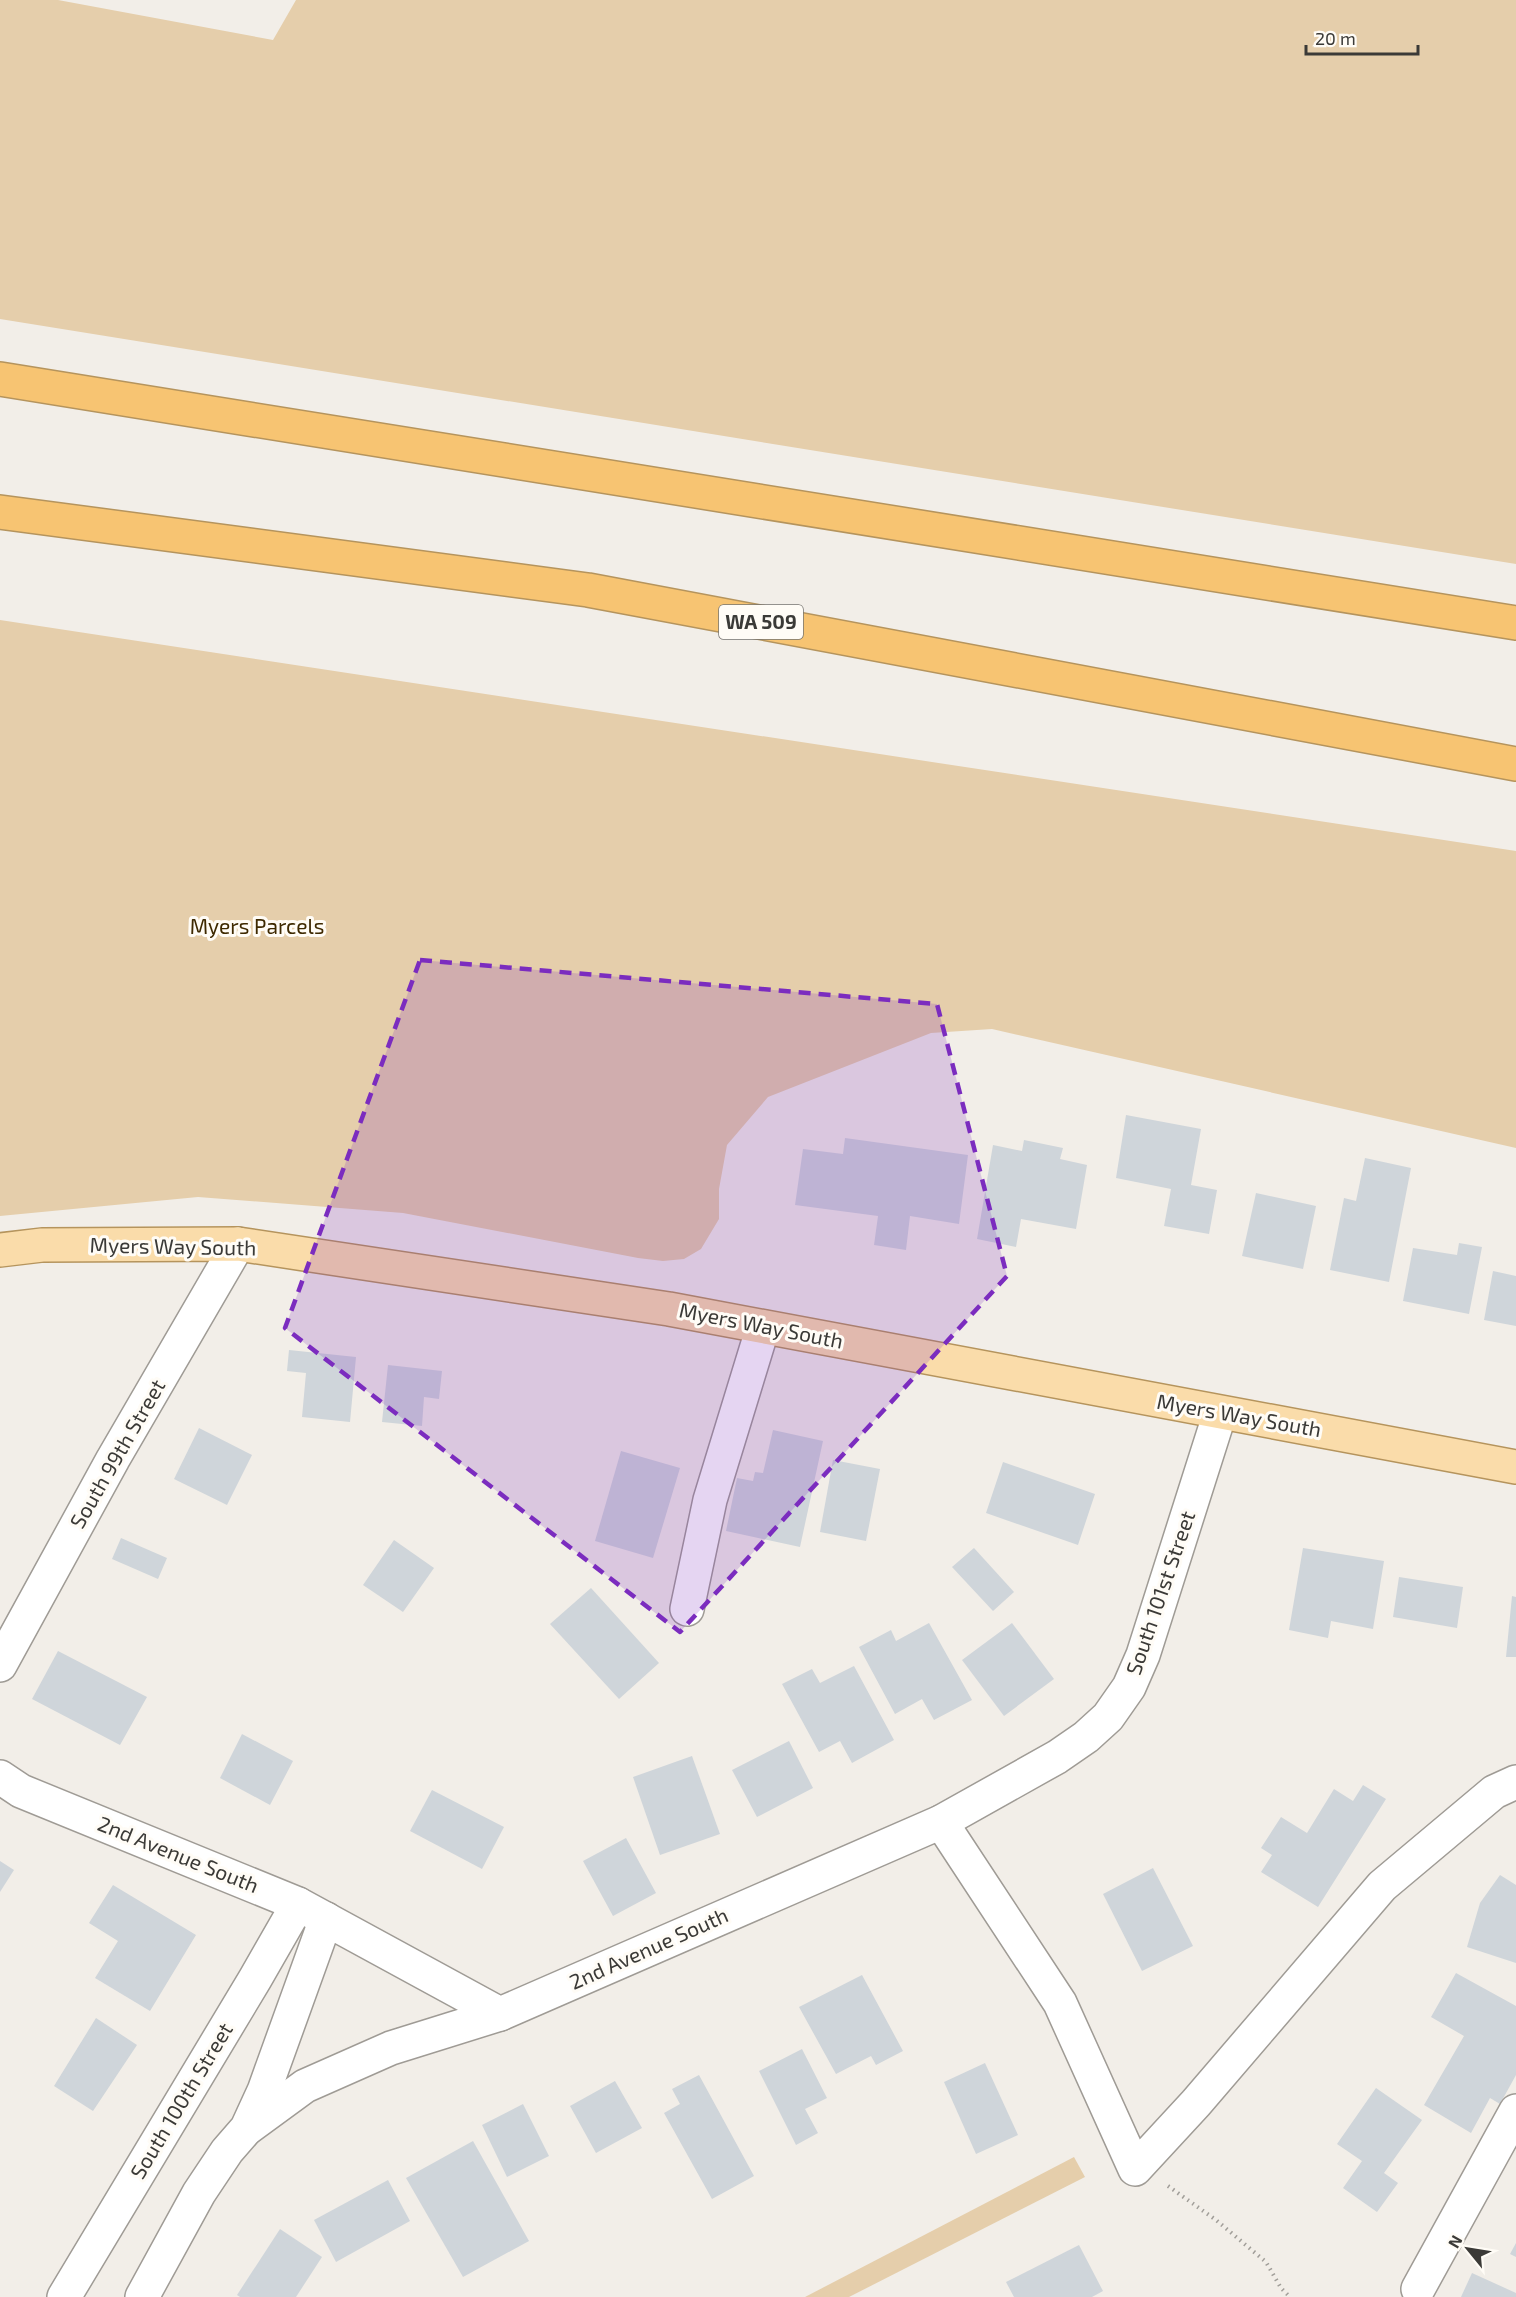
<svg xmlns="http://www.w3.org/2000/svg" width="1516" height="2297" font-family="'Exo 2',sans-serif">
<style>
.green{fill:#e5ceab}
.building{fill:#cfd5da}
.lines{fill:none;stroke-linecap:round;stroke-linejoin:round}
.minor-casing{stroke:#9f9b95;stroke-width:36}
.major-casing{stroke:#b5945d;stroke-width:36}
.highway-casing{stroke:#b5945d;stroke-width:36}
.path{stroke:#a19e99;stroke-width:4;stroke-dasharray:1.5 4.5;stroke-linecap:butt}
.minor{stroke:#fff;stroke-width:33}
.major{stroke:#fadcaa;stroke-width:33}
.highway{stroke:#f7c472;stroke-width:33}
.marked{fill:#7b2cbf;fill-opacity:0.2;stroke:#7b2cbf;stroke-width:4.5;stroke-dasharray:12 8;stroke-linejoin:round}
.labels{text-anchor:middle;stroke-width:6;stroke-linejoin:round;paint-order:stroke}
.shield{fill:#fffcf6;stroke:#767470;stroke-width:1.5}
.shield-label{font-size:20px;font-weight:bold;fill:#3b3a37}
.park-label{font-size:21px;fill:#3e2900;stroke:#fffcf6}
.street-label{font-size:21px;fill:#3b3a37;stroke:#fffcf6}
</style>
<rect width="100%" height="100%" fill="#f2eee8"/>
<g class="green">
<polygon points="0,0 58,0 273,40 296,0 1516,0 1516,564 0,319"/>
<polygon points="0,620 1516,851 1516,1148 992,1029 931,1033 768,1097 727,1145 719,1189 719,1219 701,1249 684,1259 663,1261 638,1258 403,1213 198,1197 0,1216"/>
<polygon points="1074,2157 1085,2177 849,2297 805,2297"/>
</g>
<g class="building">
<polygon points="1126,1115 1201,1129 1191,1185 1217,1190 1209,1234 1164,1226 1171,1189 1116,1178"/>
<polygon points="845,1138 968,1155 959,1224 910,1216 906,1250 874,1245 878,1216 795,1205 803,1149 843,1154"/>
<polygon points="1024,1140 1063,1148 1060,1159 1087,1165 1076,1229 1021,1219 1016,1247 977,1239 993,1145 1022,1151"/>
<polygon points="1365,1158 1411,1168 1389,1282 1330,1270 1344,1198 1356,1201"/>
<polygon points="1256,1193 1316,1206 1303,1269 1242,1256"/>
<polygon points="1459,1243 1482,1247 1469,1314 1403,1301 1413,1248 1457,1255"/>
<polygon points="1493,1271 1516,1276 1516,1326 1484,1320"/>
<polygon points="289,1350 356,1357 350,1422 302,1417 306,1373 287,1371"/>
<polygon points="388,1365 442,1371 439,1399 424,1397 422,1426 382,1422"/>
<polygon points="199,1428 252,1455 227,1505 174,1479"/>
<polygon points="773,1430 823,1441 800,1547 726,1531 737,1478 753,1481 755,1472 763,1473"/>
<polygon points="621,1451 680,1468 653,1558 595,1541"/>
<polygon points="833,1460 880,1469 866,1541 820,1532"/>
<polygon points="1003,1462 1095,1494 1078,1545 986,1513"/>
<polygon points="121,1538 167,1558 158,1579 112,1559"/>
<polygon points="394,1540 434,1568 403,1612 363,1585"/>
<polygon points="974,1548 1014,1592 993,1611 952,1567"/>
<polygon points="1303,1548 1384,1561 1373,1629 1331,1621 1328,1638 1289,1630"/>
<polygon points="1399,1577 1463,1587 1457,1628 1393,1617"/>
<polygon points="591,1588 659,1663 619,1699 550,1624"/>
<polygon points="1512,1596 1516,1597 1516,1657 1506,1657"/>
<polygon points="929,1623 972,1700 934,1720 922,1699 895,1714 859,1647 891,1630 896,1641"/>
<polygon points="1012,1623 1054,1679 1004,1716 962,1660"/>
<polygon points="58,1651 147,1697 120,1745 32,1699"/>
<polygon points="854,1666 894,1740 852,1763 840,1741 819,1752 782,1684 812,1669 820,1683"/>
<polygon points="242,1734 293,1761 270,1805 220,1778"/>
<polygon points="789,1741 813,1788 757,1817 732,1770"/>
<polygon points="692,1756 720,1834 660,1855 633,1777"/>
<polygon points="1363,1785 1386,1799 1318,1907 1261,1872 1272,1855 1261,1848 1281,1817 1307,1833 1334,1789 1353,1801"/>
<polygon points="432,1790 504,1827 482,1869 410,1831"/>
<polygon points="626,1838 656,1893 613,1916 583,1861"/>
<polygon points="0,1861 14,1870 0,1892"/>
<polygon points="1153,1868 1193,1946 1142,1971 1103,1894"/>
<polygon points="1500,1875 1516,1885 1516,1963 1467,1947 1480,1903"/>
<polygon points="113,1885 196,1935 150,2011 95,1978 118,1941 89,1923"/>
<polygon points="1456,1973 1516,2006 1516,2075 1500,2104 1490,2098 1471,2133 1424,2105 1464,2036 1431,2017"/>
<polygon points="862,1975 903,2051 876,2065 871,2056 836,2074 799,2007"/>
<polygon points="96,2018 137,2045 93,2111 54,2086"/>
<polygon points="802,2049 827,2098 805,2109 818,2133 796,2145 759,2071"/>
<polygon points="985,2063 1018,2135 976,2154 944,2082"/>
<polygon points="699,2075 754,2176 712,2199 664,2113 680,2104 672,2089"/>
<polygon points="615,2081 642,2128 596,2153 570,2106"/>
<polygon points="1376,2088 1422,2120 1384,2173 1398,2183 1377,2212 1343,2188 1362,2161 1337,2144"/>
<polygon points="523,2104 549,2156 507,2177 482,2125"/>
<polygon points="473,2141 529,2241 463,2277 406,2178"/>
<polygon points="388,2180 410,2221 336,2262 314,2220"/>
<polygon points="280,2229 322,2257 296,2297 240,2297 237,2295"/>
<polygon points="1516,2243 1516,2257 1510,2254"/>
<polygon points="1079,2245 1103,2291 1092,2297 1014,2297 1006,2282"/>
<polygon points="1472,2273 1516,2293 1516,2297 1461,2297"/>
</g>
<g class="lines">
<defs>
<g id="minor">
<polyline points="687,1609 710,1500 763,1327"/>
<polyline points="0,1665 113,1459 238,1244"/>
<polyline points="0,1777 21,1791 298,1904 500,2014 941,1822 1057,1757 1086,1737 1108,1717 1129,1687 1143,1655 1220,1413"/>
<polyline points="941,1822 1060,2003 1135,2169 1196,2103 1382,1886 1494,1792 1516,1782"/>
<polyline points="249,2127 305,2086 391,2048 500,2014"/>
<polyline points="1418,2289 1516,2111"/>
<polyline points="64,2297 255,1979 298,1904"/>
<polyline points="142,2297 199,2193 227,2151 247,2128 264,2091 326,1919"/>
</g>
<polyline id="major" points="0,1250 42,1245 238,1244 669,1309 1516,1467"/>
<g id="highway">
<polyline points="0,379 1516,623"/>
<polyline points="0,512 588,590 1516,764"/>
</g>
</defs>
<use href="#minor" class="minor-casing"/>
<use href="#major" class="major-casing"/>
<use href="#highway" class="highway-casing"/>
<polyline class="path" points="1168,2186 1216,2220 1266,2262 1281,2288 1290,2297"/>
<use href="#minor" class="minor"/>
<use href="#major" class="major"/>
<use href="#highway" class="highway"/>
</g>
<path class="marked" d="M420,960L937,1004L1007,1276L680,1632L285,1328Z"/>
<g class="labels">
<rect class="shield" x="719" y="605" width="84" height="34" rx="4.5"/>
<g class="shield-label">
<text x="761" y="629">WA 509</text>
</g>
<g class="park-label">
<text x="257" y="934">Myers Parcels</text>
</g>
<g class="street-label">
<text transform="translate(173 1247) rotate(1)" y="7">Myers Way South</text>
<text transform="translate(761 1326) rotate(11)" y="7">Myers Way South</text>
<text transform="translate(1239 1416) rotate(10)" y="7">Myers Way South</text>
<text transform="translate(118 1454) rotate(-60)" y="7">South 99th Street</text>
<text transform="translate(1161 1593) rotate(-71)" y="7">South 101st Street</text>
<text transform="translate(178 1855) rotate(22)" y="7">2nd Avenue South</text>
<text transform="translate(649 1949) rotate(-24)" y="7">2nd Avenue South</text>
<text transform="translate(182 2101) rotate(-59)" y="7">South 100th Street</text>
</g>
</g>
<g transform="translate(1468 2249) rotate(300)" stroke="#fffcf6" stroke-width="4.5" paint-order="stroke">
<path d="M0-4.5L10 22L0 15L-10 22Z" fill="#3b3a37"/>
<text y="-9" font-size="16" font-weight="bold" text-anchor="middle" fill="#3b3a37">N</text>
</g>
<path d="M1306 45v9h112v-9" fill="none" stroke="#3b3a37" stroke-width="3"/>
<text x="1315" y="45" font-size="18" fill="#3b3a37" stroke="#fffcf6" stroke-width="4.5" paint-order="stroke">20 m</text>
</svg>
